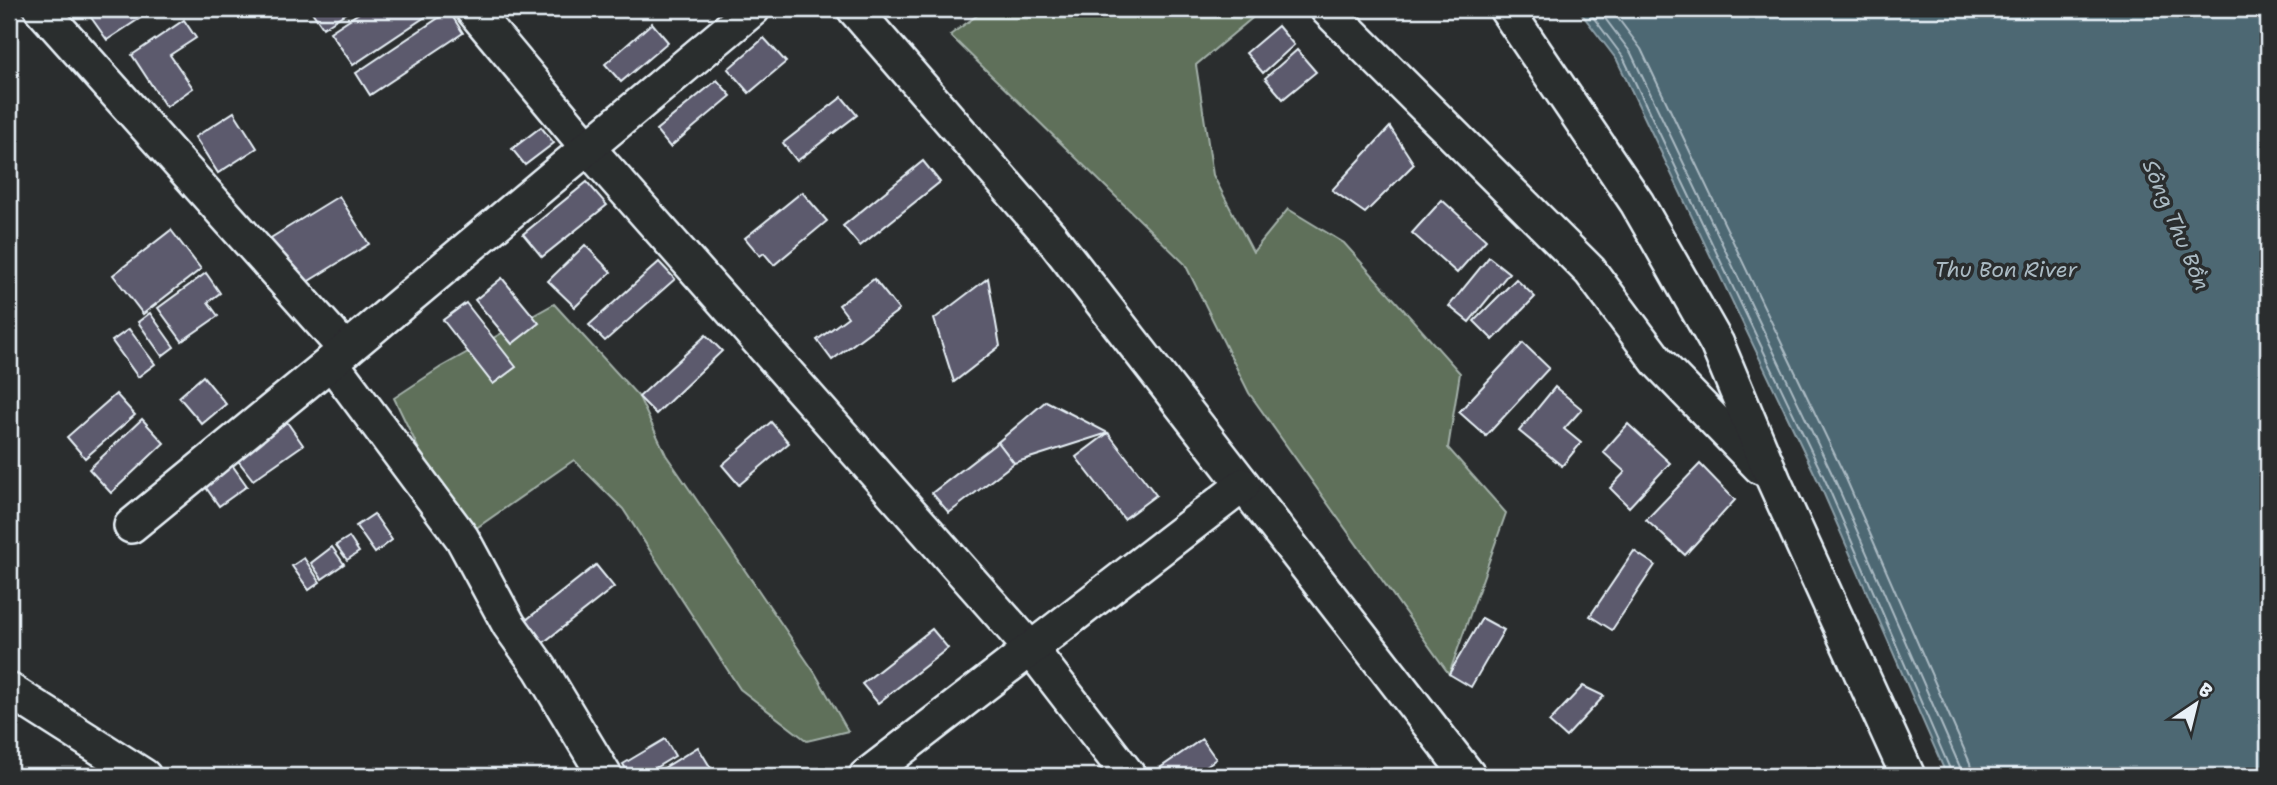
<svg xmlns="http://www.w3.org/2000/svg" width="2277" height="785" font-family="'Shantell Sans',sans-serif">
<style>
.green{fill:#5e705a;stroke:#a3b0a9;stroke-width:2}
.water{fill:#4e6873;stroke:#8c9fa8;stroke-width:2}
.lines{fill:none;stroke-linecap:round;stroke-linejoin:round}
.shore{stroke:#aabac3;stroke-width:2}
.building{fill:#5c5a6d;stroke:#e8f1f8;stroke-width:2}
.street-casing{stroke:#e8f1f8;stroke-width:38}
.street{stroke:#2a2d2e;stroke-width:33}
.labels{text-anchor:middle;stroke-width:7;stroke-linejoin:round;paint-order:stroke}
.water-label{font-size:21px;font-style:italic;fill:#aabac3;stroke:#2a2d2e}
</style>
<rect width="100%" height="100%" fill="#2a2d2e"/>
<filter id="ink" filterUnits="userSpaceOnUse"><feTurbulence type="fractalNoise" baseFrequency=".0143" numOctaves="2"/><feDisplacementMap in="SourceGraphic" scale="14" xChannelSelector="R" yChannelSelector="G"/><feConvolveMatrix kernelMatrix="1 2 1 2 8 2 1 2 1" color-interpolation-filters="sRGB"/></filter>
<g filter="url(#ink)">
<g class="green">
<polygon points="986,9 1263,9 1196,65 1213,175 1253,252 1288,209 1344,243 1460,373 1448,448 1506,513 1449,674 1249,393 1185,264 950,35"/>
<polygon points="554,304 639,397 666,455 815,673 848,731 807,741 740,689 623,509 574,460 462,538 394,398 441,367"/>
</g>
<polygon class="water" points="1578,9 2268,9 2268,776 1947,776 1820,485 1617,60"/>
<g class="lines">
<g class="shore">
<polyline points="1587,9 1623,57 1826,482 1953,776"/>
<polyline points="1598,9 1631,53 1834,478 1960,767 1962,776"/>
<polyline points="1611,9 1641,49 1844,474 1970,763 1972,776"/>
</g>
</g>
<g class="building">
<polygon points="85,9 136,9 142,17 107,40"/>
<polygon points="310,9 352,9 323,28"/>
<polygon points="365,9 437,9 353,65 330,32"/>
<polygon points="449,11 463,33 370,95 356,73"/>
<polygon points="184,20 196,38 170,55 193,88 166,107 132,55"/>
<polygon points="652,23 668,42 621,82 605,64"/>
<polygon points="1278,26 1294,45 1263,73 1246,53"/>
<polygon points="764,38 786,62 749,93 728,69"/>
<polygon points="1297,50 1316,72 1283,99 1265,78"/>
<polygon points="717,80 731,96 670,147 656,130"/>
<polygon points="842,97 857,115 797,161 783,143"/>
<polygon points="234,112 257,148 218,173 195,137"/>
<polygon points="541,127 554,143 525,165 512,149"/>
<polygon points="1390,127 1414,164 1365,213 1332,190"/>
<polygon points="923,161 940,182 860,246 843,226"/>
<polygon points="587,182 607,205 542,257 523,234"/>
<polygon points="802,192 827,221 774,265 764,253 760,256 745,238"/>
<polygon points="339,196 369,244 299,287 269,239"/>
<polygon points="1442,200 1486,240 1457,273 1412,233"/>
<polygon points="171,230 201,269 143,314 113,275"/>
<polygon points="585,245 611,272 575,307 548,281"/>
<polygon points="1489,257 1509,273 1469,322 1449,306"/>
<polygon points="659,262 675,279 605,341 589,325"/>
<polygon points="206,273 220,293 208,302 218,316 182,341 158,308"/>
<polygon points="502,278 539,323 512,344 475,300"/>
<polygon points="988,278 1000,346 954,382 934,319"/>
<polygon points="874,279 899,310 832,360 817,340 848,317 839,305"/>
<polygon points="1516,279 1535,297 1493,340 1474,321"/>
<polygon points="466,303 516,367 493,384 443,320"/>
<polygon points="150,313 174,347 162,356 138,322"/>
<polygon points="129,329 155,364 138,377 112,341"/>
<polygon points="706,335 722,351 656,414 639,397"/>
<polygon points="1523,343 1549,368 1486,436 1459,412"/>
<polygon points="203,376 226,404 202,424 179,397"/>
<polygon points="1555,387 1582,409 1564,429 1581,443 1562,466 1519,431"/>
<polygon points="116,394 135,415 85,458 67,437"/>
<polygon points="1046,401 1108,433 1014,463 998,442"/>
<polygon points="142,419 164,443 111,493 89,469"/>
<polygon points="287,422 303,445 253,480 236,458"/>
<polygon points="771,422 789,443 739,485 722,465"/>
<polygon points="1628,424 1670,463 1629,507 1610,488 1625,472 1603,452"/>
<polygon points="1108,433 1156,495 1124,519 1076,457"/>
<polygon points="998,442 1014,463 949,513 932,493"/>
<polygon points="230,462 247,486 219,506 202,482"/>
<polygon points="1700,464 1735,500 1685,555 1646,520"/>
<polygon points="374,514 392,540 375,553 356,526"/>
<polygon points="349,537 359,552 347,560 336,545"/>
<polygon points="332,547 344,564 322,579 311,563"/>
<polygon points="1634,551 1655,565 1612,630 1590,616"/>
<polygon points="304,558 320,582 309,590 292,566"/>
<polygon points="596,565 614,587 539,646 521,624"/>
<polygon points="1482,618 1504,630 1471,687 1449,674"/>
<polygon points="932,629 948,648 878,703 862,684"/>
<polygon points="1583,686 1604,696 1566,737 1549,722"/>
<polygon points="665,739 675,756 642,776 630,776 623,764"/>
<polygon points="1202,739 1216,759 1192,776 1152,776 1151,774"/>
<polygon points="698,747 712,770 702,776 651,776"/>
</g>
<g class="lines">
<defs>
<g id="street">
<polyline points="41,9 346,350"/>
<polyline points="472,9 587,147 1031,649 1129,776"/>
<polyline points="854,9 1052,238 1469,776"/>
<polyline points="1327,9 1590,271 1657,361 1760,467"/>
<polyline points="1506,9 1637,203 1717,344 1774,481 1908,776"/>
<polyline points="331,362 462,538 509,625 540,668 605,776"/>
<polyline points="131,526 346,350 753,9"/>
<polyline points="9,690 144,776"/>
<polyline points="866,776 1243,485"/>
</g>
</defs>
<use href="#street" class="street-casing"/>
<use href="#street" class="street"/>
</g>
</g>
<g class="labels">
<g class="water-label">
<text transform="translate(2176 225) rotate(67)" y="7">Sông Thu Bồn</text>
<text x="2006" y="277">Thu Bon River</text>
</g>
</g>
<rect width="2277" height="785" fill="none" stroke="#2a2d2e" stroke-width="35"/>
<rect x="18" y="18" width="2242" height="750" fill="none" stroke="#e8f1f8" stroke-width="2.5" filter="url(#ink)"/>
<g transform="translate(2196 704) rotate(35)" stroke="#2a2d2e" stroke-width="5" paint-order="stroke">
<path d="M0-5L12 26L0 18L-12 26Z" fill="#e8f1f8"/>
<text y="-10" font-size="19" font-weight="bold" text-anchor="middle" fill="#e8f1f8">B</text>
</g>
</svg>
